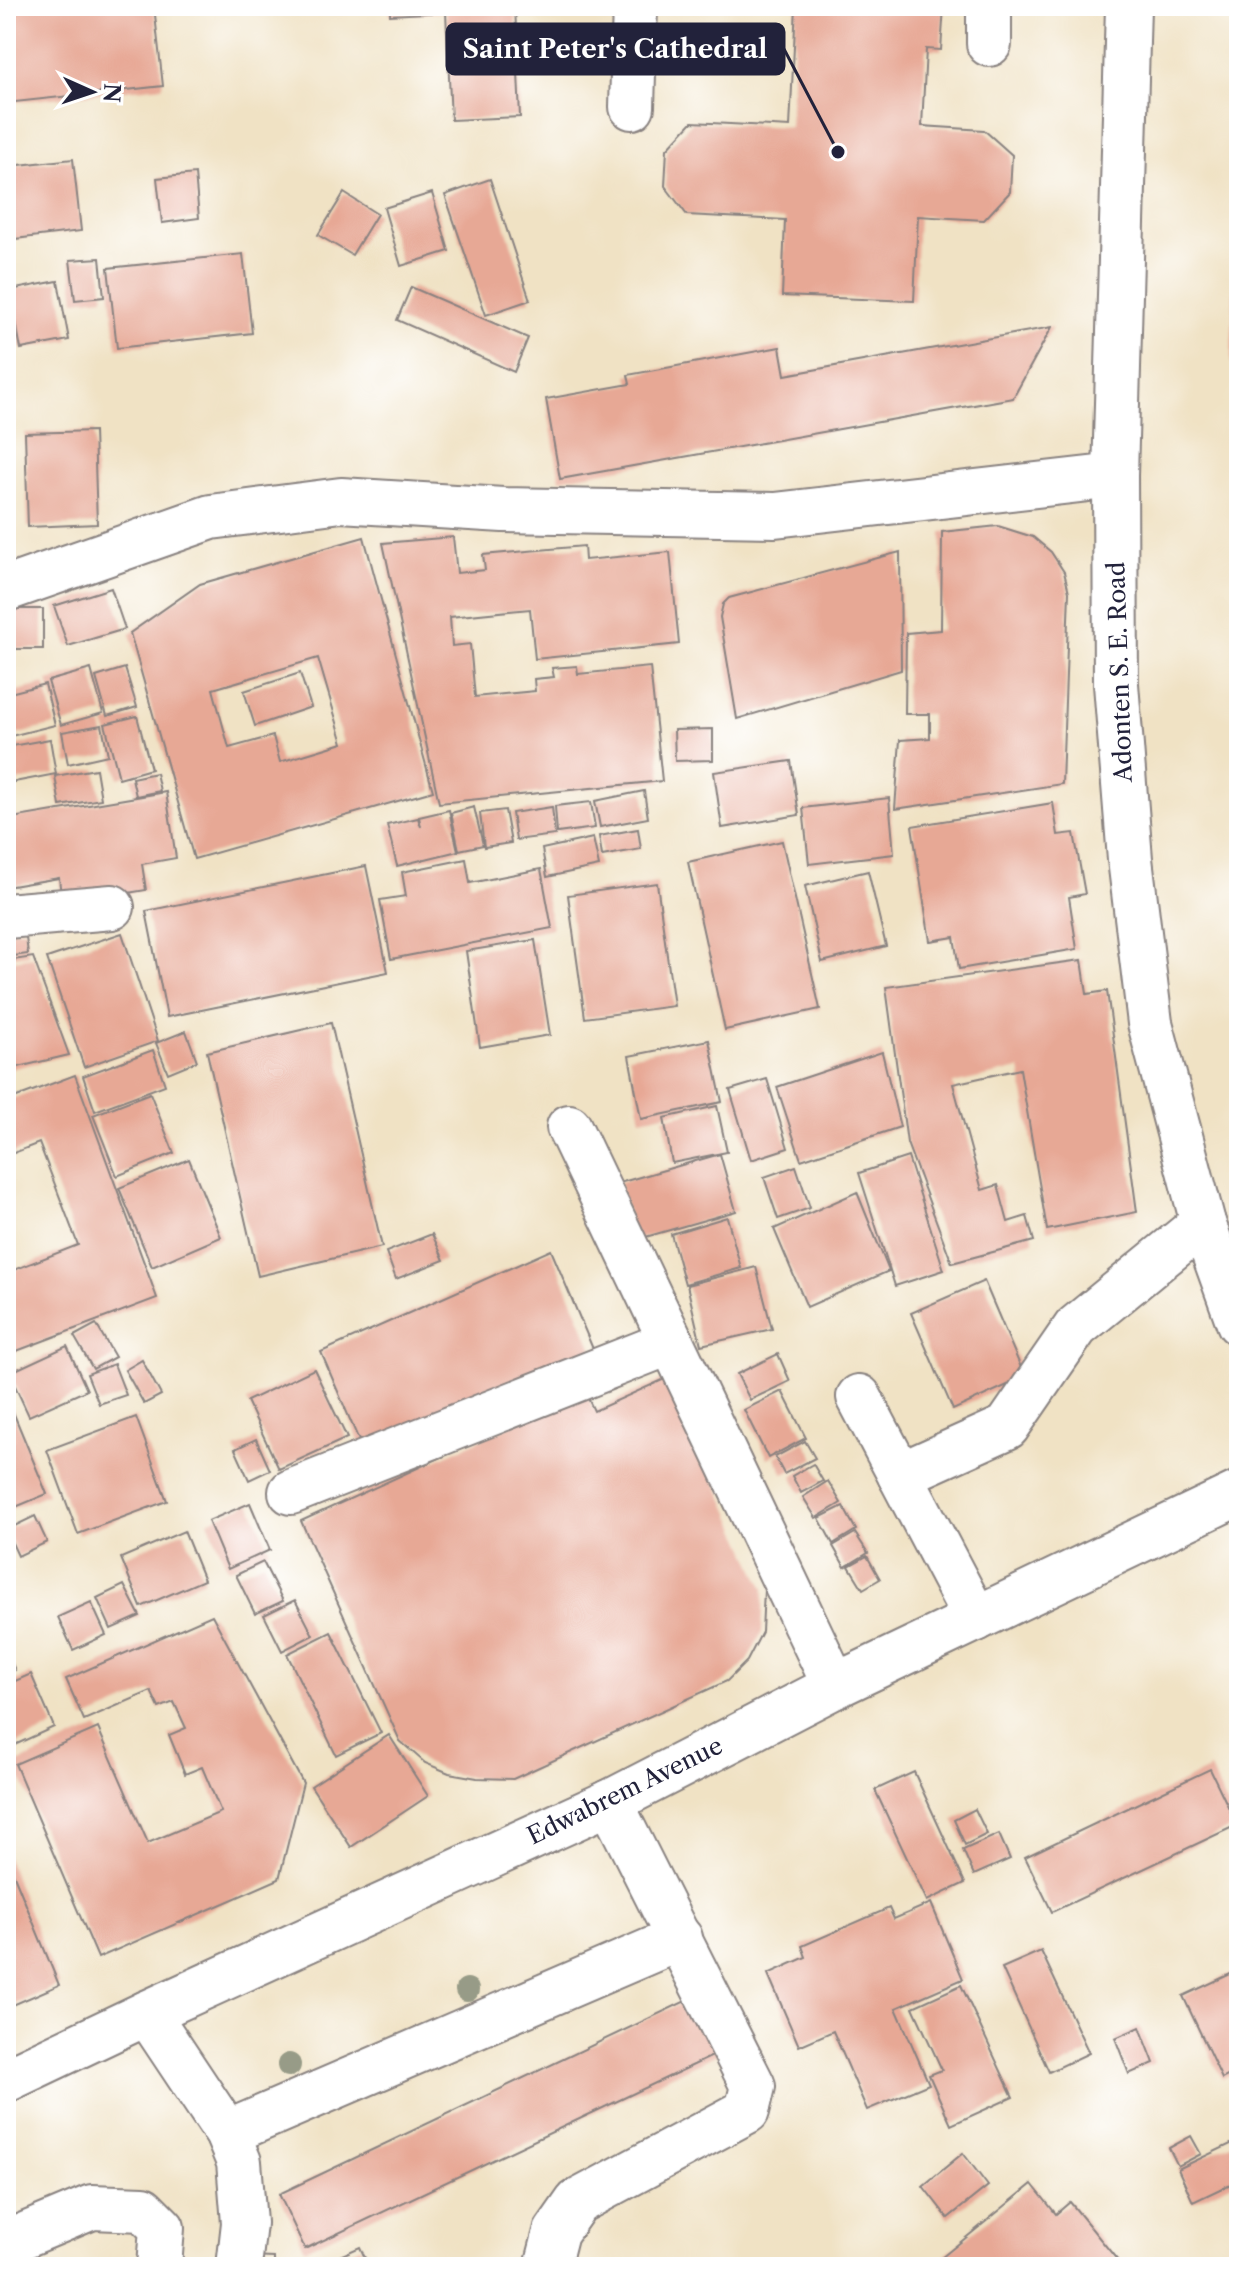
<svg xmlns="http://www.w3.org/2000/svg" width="1245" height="2273" font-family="'Libre Caslon Text',serif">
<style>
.building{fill:#e7a895;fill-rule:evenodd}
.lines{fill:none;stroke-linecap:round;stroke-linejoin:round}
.minor-casing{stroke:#898280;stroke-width:48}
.minor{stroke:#fff;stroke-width:44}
.tree{fill:#979b87}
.labels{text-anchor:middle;stroke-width:6;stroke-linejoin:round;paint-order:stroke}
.street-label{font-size:24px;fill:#22223b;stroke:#fff}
.leader{fill:none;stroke:#22223b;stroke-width:3}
.callout-dot{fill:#22223b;stroke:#fff;stroke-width:3}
.callout{fill:#22223b;stroke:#22223b;stroke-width:3}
.callout-label{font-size:26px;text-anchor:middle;font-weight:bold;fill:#fff}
</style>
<rect width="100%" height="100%" fill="#fff"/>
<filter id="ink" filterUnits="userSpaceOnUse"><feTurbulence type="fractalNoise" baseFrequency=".0125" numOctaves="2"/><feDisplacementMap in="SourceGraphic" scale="16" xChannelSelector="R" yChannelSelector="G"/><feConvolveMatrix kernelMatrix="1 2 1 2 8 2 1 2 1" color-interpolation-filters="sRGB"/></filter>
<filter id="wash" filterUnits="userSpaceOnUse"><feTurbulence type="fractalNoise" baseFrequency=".006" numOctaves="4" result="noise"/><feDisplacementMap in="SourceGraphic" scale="32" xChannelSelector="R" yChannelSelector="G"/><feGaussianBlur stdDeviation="1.8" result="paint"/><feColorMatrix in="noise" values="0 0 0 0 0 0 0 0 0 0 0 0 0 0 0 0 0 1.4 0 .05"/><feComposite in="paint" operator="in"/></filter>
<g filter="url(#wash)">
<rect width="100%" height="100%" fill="#f0e2c4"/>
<g id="blocks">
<g class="building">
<polygon points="35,6 154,6 163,86 6,103 6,9"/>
<polygon points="390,6 515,6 520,117 451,120 446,12 390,15"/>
<polygon points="796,6 944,6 941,50 926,49 922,126 984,130 1012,155 1010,192 984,220 918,216 914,301 782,296 785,220 687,215 665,186 667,149 692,122 790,127"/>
<polygon points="73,159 81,231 6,240 6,179 11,179 10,166"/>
<polygon points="195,174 199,218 162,223 157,178"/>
<polygon points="490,179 530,300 486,315 445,195"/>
<polygon points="344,193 377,214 352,255 318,235"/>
<polygon points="432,193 449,251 401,266 384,208"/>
<polygon points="1236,224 1239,225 1239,364 1231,363"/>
<polygon points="243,254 252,333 117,348 108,268"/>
<polygon points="100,258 104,297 75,300 70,260"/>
<polygon points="58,281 69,340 21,349 10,290"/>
<polygon points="411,287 528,338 514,372 397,320"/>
<polygon points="1052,327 1013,398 560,479 546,399 630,384 628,375 780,347 785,375"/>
<polygon points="94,431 97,524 28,527 25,433"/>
<polygon points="998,526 1033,537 1051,552 1064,572 1069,592 1062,784 895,809 900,740 930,738 930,714 905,714 906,633 941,630 942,532"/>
<path d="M364,537L433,791L194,859L130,633L200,584ZM318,658L343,743L280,762L273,736L229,748L213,689Z"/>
<polygon points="453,537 457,573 485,570 483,555 584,546 585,560 670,552 679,644 535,659 530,609 450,617 452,646 470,644 475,697 535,691 534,679 554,677 552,668 577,666 578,674 650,667 662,781 439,803 383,543"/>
<polygon points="900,552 901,670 737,719 720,617 723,604 729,598"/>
<polygon points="111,588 125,629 68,646 54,606"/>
<rect x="6" y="609" width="37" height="40"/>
<polygon points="125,668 137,707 107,716 96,677"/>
<polygon points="91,669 103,713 61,725 48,681"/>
<polygon points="300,673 311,707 255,726 244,691"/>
<polygon points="45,684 55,725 7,737 6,694"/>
<polygon points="137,716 151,769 119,778 105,724"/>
<polygon points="102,725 108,755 68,764 62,732"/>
<polygon points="713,729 713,760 675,761 674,730"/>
<polygon points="50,739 56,774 9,783 6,747"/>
<polygon points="791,761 799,815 722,828 714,772"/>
<polygon points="96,769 101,799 60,806 55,776"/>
<polygon points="156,773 160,791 136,796 132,778"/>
<polygon points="644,791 648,818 600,827 595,801"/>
<polygon points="166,792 176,858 142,864 146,890 62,904 59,878 6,887 6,819"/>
<polygon points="889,798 894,854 809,864 803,808"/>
<polygon points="591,802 595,828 557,833 555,806"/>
<polygon points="1053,803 1058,835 1074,833 1085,894 1069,897 1077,949 959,969 954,937 930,941 912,826"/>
<polygon points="474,807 483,845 459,850 451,813"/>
<polygon points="552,807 555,835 516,840 512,813"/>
<polygon points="449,810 458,851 397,866 387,825 418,818 421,827 419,817"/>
<polygon points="505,810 511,843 484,847 480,813"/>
<polygon points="638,829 641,849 602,856 599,836"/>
<polygon points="593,838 599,866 547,877 542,849"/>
<polygon points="782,841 820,1009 725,1030 688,862"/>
<polygon points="466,859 470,883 541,869 552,928 391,959 380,900 406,896 402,872"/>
<polygon points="366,866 388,972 167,1017 146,911"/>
<polygon points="868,871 886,946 822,962 805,886"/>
<polygon points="657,883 674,1006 585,1018 568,895"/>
<polygon points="25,929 28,954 6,957 6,931"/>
<polygon points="122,933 158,1041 84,1067 47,958"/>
<polygon points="535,940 550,1035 480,1047 466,951"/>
<polygon points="33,957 69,1055 6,1070 6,961"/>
<polygon points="1082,960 1087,994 1107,991 1137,1212 1047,1230 1020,1069 953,1084 982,1190 998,1185 1008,1222 1027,1216 1034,1241 952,1263 907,1143 886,987"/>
<polygon points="331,1023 382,1247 258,1276 207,1052"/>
<polygon points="186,1031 197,1061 168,1073 156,1043"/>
<polygon points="709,1040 722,1102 641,1119 629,1056"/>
<polygon points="153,1050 165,1085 95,1111 83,1076"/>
<polygon points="882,1052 900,1127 801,1160 777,1087"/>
<polygon points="75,1075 157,1298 6,1355 6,1273 78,1245 39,1143 6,1156 6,1101"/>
<polygon points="767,1079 788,1148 751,1160 730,1090"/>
<polygon points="150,1093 174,1153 117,1176 93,1115"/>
<polygon points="717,1106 727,1152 672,1163 664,1118"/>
<polygon points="720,1154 736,1211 635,1240 619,1183"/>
<polygon points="908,1157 944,1270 895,1286 859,1173"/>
<polygon points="189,1159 221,1237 152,1267 119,1188"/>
<polygon points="796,1166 810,1208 778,1219 764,1177"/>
<polygon points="857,1192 889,1271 807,1307 774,1229"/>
<polygon points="727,1217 741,1268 685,1284 671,1234"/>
<polygon points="432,1234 444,1260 396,1279 386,1252"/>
<polygon points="551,1250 593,1349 363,1450 321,1352"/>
<polygon points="756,1267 772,1329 701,1345 687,1285"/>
<polygon points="984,1281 1025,1377 953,1410 911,1313"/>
<polygon points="96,1324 115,1357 93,1369 74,1336"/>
<polygon points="67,1346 87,1390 29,1416 9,1373"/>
<polygon points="778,1354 790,1381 750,1400 737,1374"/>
<polygon points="142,1360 161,1395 144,1404 125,1370"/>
<polygon points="114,1364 126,1395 99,1404 87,1374"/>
<polygon points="314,1369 347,1438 279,1469 247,1401"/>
<polygon points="669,1377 764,1589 762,1632 747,1661 727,1681 513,1779 477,1778 449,1773 425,1763 400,1741 301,1521 585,1392 594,1411"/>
<polygon points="782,1391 806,1438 768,1458 744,1410"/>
<polygon points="6,1395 47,1494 6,1511"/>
<polygon points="136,1417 167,1501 78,1534 47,1450"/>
<polygon points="256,1439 270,1470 249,1480 235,1449"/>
<polygon points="805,1441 815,1458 784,1474 775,1457"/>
<polygon points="813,1464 823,1481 801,1493 792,1476"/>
<polygon points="828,1481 841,1503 816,1518 803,1497"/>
<polygon points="250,1503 270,1550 228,1569 208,1521"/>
<polygon points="843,1506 856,1530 833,1544 819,1518"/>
<polygon points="35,1516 47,1542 18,1556 6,1530"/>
<polygon points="184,1531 204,1580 141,1607 121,1558"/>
<polygon points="855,1533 868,1553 845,1567 833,1546"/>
<polygon points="867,1556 880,1579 863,1589 849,1566"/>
<polygon points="263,1562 283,1601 255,1614 236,1575"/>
<polygon points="124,1585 140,1616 111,1629 97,1598"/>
<polygon points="295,1600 313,1635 282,1651 264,1615"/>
<polygon points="91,1602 106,1635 73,1650 58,1617"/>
<polygon points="212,1615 303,1783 279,1879 98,1958 15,1764 98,1728 148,1843 221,1812 202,1767 185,1774 169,1735 186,1728 174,1702 159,1708 151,1691 84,1720 66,1679"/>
<polygon points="331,1632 381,1733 336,1755 287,1654"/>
<polygon points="6,1651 15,1670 6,1675"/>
<polygon points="31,1674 54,1727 6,1749 6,1685"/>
<polygon points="389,1735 428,1796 351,1847 311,1786"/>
<polygon points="1210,1769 1237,1825 1052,1912 1025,1857"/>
<polygon points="914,1772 965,1883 927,1901 875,1790"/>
<polygon points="975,1809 987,1834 965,1845 954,1820"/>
<polygon points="999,1834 1010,1859 974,1875 963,1850"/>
<polygon points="6,1856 59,1985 6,2008"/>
<polygon points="931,1903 963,1979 896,2008 929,2084 867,2110 833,2031 799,2046 768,1974 806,1957 802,1946 889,1908 894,1919"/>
<polygon points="1041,1951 1089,2053 1049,2072 1002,1968"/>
<polygon points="1239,1970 1239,2070 1222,2079 1183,1996"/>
<polygon points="961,1985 1013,2097 951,2125 929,2075 942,2070 913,2007"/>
<polygon points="694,1997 721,2052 305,2249 279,2194"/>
<polygon points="1140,2027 1154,2063 1129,2074 1115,2038"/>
<polygon points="1191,2136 1201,2154 1178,2166 1169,2148"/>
<polygon points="1239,2140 1239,2180 1193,2202 1178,2169"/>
<polygon points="963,2153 988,2186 948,2218 923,2186"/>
<polygon points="1032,2184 1056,2214 1070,2202 1123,2267 930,2267"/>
<polygon points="360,2247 369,2267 315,2267"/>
<polygon points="249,2257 274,2258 274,2267 249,2267"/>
</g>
</g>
</g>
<g filter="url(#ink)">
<use href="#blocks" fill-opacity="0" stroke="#898280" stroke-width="2"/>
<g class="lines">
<defs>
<g id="minor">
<polyline points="1128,6 1115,476 1116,684 1130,859 1150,1023 1203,1223 1239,1323"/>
<polyline points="989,44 989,6"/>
<polyline points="632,107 635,6"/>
<polyline points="6,589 211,517 341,500 503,510 775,515 1115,476"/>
<polyline points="6,916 112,907"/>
<polyline points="569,1127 835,1686"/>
<polyline points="859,1397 976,1619"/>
<polyline points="900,1475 1007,1427 1076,1327 1203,1223"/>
<polyline points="291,1492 671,1342"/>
<polyline points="147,2013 227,2133 239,2162 244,2223 239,2267"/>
<polyline points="6,2080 147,2013 610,1802 835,1686 1239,1493"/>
<polyline points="227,2133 680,1938"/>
<polyline points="6,2243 92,2207 143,2209 162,2228 159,2267"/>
<polyline points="547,2267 556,2232 577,2202 747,2111 753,2086 610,1802"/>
</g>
</defs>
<use href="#minor" class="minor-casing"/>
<use href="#minor" class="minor"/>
</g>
<g class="tree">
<circle cx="467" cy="1990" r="12"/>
<circle cx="289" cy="2065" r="12"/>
</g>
</g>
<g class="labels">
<g class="street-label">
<text transform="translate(1120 672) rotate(-92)" y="8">Adonten S. E. Road</text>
<text transform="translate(625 1791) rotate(-26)" y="8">Edwabrem Avenue</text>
</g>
</g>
<path class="leader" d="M838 152L784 49"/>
<circle class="callout-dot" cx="838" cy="152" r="8"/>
<rect class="callout" x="447" y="24" width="337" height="50" rx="8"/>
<g class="callout-label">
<text x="615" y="58">Saint Peter's Cathedral</text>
</g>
<rect width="1245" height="2273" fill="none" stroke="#fff" stroke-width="32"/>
<g transform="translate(92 92) rotate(93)" stroke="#ffffff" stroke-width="6" paint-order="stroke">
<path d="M0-6L14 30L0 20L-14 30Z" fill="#22223b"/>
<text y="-12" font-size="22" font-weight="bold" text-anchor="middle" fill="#22223b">N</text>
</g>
</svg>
